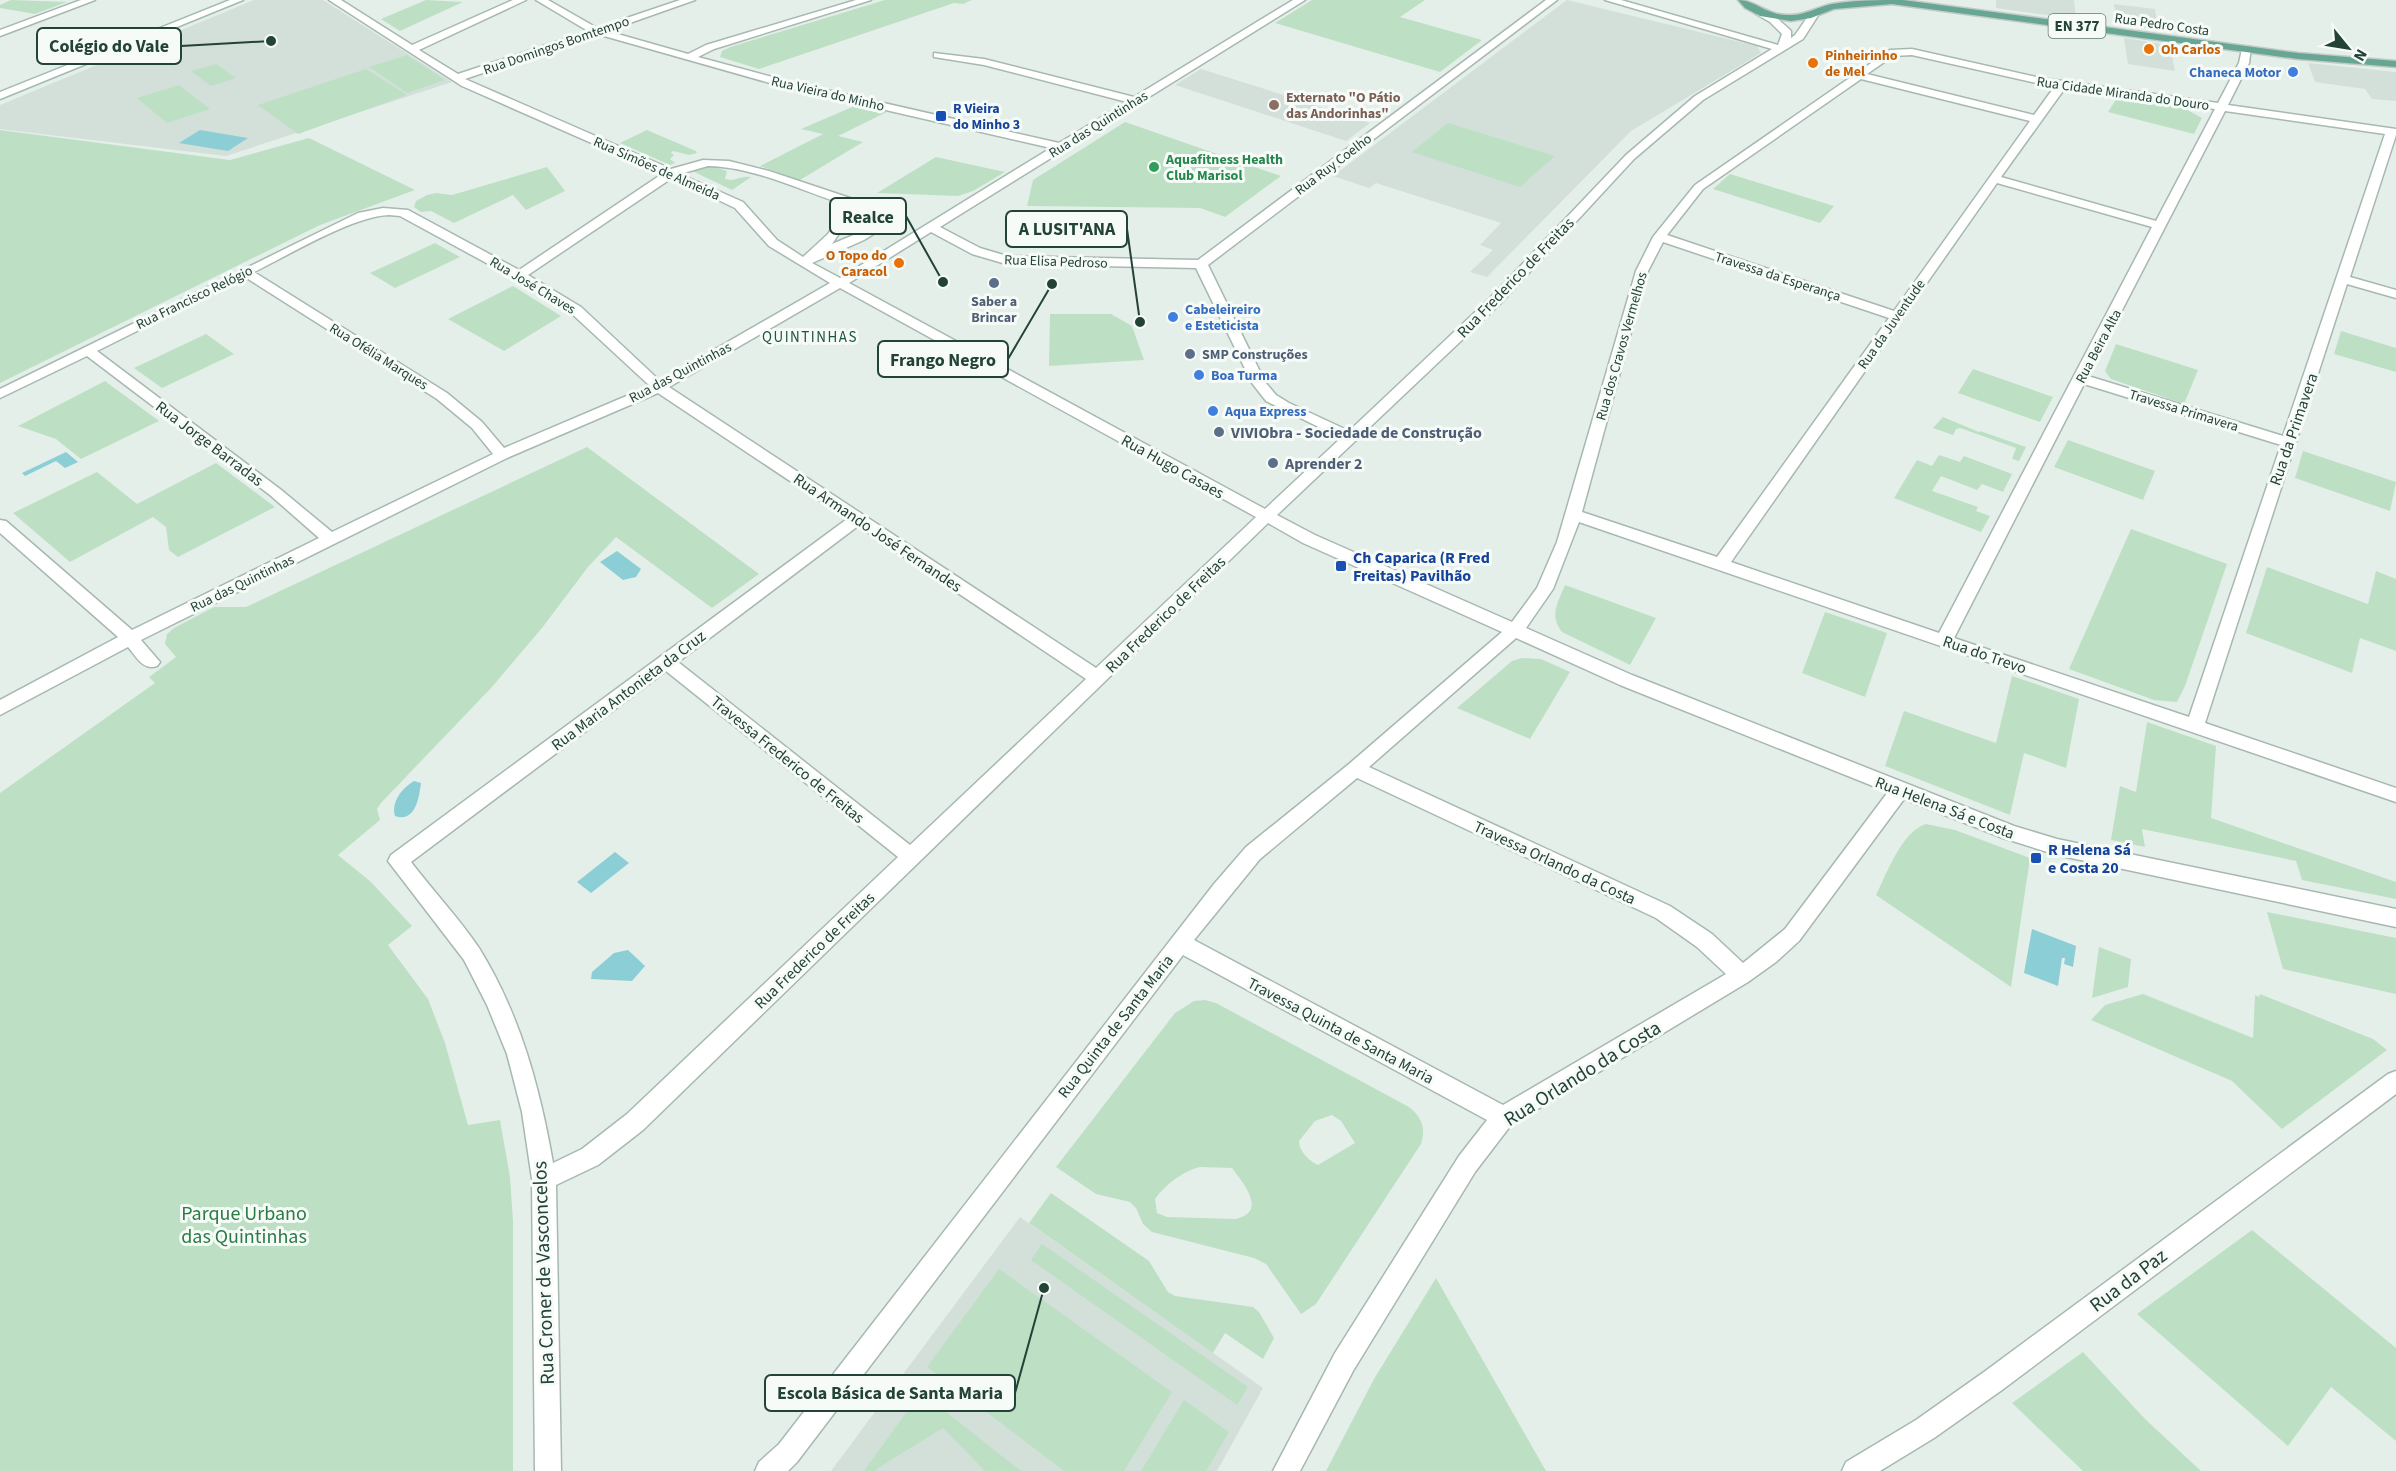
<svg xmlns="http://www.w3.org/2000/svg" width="2396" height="1471" font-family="'Source Sans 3',sans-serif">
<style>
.built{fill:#d3dfd9}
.green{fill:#bde0c5;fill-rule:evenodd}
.water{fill:#8bced5}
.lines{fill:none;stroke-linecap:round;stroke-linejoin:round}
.minor-casing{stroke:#a7b8b1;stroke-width:3}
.secondary-casing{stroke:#a2bbb1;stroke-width:3}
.primary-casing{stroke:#c1cac7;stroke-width:3}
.minor{fill:#fff;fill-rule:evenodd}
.secondary{fill:#fff;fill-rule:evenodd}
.primary{fill:#67a693;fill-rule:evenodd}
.food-dot{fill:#e8710a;stroke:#f6fbf8;stroke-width:2}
.shop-dot{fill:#3f7fe0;stroke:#f6fbf8;stroke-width:2}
.education-dot{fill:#8d6e63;stroke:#f6fbf8;stroke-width:2}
.transit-dot{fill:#1a4fb4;stroke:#f6fbf8;stroke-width:2}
.leisure-dot{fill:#2e9e5b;stroke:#f6fbf8;stroke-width:2}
.service-dot{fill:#5c6f8a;stroke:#f6fbf8;stroke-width:2}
.labels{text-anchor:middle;stroke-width:6;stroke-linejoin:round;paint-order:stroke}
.far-street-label{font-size:14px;fill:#234238;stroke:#f6fbf8}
.far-food-label{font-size:14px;font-weight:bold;fill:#c56008;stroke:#f6fbf8;text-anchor:start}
.far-shop-label{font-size:14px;font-weight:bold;fill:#366cbe;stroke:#f6fbf8;text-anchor:start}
.far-education-label{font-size:14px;font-weight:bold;fill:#785e54;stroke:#f6fbf8;text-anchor:start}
.far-transit-label{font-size:14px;font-weight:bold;fill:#164399;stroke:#f6fbf8;text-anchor:start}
.far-leisure-label{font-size:14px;font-weight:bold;fill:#27864d;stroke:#f6fbf8;text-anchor:start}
.far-service-label{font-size:14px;font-weight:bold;fill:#4e5e75;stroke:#f6fbf8}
.shield{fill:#f6fbf8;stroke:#627a72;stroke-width:1.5}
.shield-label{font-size:15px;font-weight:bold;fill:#234238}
.far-neighbourhood-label{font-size:15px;letter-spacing:1.5px;fill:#1d5545;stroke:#f6fbf8}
.street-label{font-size:16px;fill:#234238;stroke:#f6fbf8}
.service-label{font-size:16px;font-weight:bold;fill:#4e5e75;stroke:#f6fbf8;text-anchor:start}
.transit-label{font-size:16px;font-weight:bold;fill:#164399;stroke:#f6fbf8;text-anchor:start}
.near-street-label{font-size:20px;fill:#234238;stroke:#f6fbf8}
.near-park-label{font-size:20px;fill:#2a7b46;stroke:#f6fbf8}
.leader{fill:none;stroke:#234238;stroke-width:2}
.callout-dot{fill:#234238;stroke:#f6fbf8;stroke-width:2}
.callout{fill:#f6fbf8;stroke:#234238;stroke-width:2}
.callout-label{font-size:18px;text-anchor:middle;font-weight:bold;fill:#234238}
</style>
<rect width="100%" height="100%" fill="#e5efea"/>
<g class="built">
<polygon points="254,0 323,0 452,82 226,156 0,129 0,105"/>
<polygon points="1567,0 1757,46 1761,53 1631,131 1487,277 1470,272 1493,250 1480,245 1501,223 1376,183 1369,188 1333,176"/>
<polygon points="1996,0 2074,0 2076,19 1996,8"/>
<polygon points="2114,4 2155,9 2158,30 2117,24"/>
<polygon points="2124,38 2170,45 2175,71 2128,64"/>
<polygon points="2308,63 2396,72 2396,101 2372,99 2365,89 2315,82"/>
<polygon points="1201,69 1268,90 1370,123 1346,141 1175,85"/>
<polygon points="1020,1217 1263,1388 1217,1471 831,1471"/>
</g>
<g class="green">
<polygon points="11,0 67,2 35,14 0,8 0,5"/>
<polygon points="426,0 463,2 400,31 381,19"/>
<polygon points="885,0 972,0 963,4 954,3 759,69 720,57 722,51 730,47"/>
<polygon points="1312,0 1425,0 1400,17 1482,40 1440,72 1275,23"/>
<polygon points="407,55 445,80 407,93 369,67"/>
<polygon points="216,64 236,78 211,86 191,71"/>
<polygon points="366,69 407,95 298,134 258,105"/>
<polygon points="179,85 210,109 167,123 137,98"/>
<polygon points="2117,98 2182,107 2202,118 2194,134 2108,112"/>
<polygon points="857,105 887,112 838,136 863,142 800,180 760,166 823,134 801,129"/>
<polygon points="1125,122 1281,176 1225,217 1200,208 1027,206 1033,180"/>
<polygon points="1448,123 1555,156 1520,187 1412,152"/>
<polygon points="0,130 230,160 309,138 415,190 320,225 0,383"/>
<polygon points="647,130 696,151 697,153 689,155 673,151 671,153 674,155 670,159 675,163 670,165 620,143"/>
<polygon points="936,157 1005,172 973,191 958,196 877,193"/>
<path d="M711,166L727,171L725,179C735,182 741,175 751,177L732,190L690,170Z"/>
<polygon points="547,167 565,191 526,210 513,195 454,223 431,211 421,212 414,207 416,201 427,195 436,193 452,195"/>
<polygon points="1730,174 1834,206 1820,223 1713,189"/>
<polygon points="435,243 460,257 395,288 370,273"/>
<polygon points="513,286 561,316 504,351 448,319"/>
<polygon points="1050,314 1111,314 1132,326 1144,360 1049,366"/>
<polygon points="2341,331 2396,348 2396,372 2334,354"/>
<polygon points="206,334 234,354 162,388 134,368"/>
<polygon points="2116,344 2198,370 2184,404 2111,379 2105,371"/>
<polygon points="1973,369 2053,397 2040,422 1958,393"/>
<polygon points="105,381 159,421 81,459 56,439 18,426"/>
<polygon points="1943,417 1979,432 1980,431 2026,447 2019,461 2012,459 2016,448 1960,428 1956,429 1953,435 1933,428"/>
<polygon points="2068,440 2155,471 2143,500 2054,467"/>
<polygon points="587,447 759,574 712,608 616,537 588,567 542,628 491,688 381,803 377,809 380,820 338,855 371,882 412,926 388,945 428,999 445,1043 468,1125 500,1120 510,1177 513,1221 513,1471 0,1471 0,793 155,683 149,677 176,657 165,644 167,634 174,628 214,607 246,607"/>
<polygon points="2303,451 2396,482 2390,511 2295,478"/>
<polygon points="1939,455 1960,462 1964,456 2012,474 2003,492 1982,484 1977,490 1941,476 1932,491 1978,507 1976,511 1990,516 1981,532 1894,498 1917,460 1932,466"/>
<polygon points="216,463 275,507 178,557 169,550 166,527 153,517 70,562 13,513 97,472 137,504"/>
<polygon points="2131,529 2227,564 2185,686 2177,702 2154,700 2069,669"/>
<polygon points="2267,567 2368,604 2376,571 2396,579 2396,651 2360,638 2352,673 2246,633"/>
<path d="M1565,585L1656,618L1630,665L1562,632C1549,615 1558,602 1565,585Z"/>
<polygon points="1825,612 1887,633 1865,697 1802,673"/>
<polygon points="1522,658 1541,659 1570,672 1530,739 1457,708 1512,661"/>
<polygon points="2012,676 2079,699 2066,768 2024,753 2010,815 1885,766 1904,711 1996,743"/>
<polygon points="2147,722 2216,746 2211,818 2396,882 2396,899 2302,880 2296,861 2142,829 2145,847 2111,840 2120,786 2136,792"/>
<path d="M1926,824L1955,830L2030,858L2011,987L1876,895C1887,873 1902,831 1926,824Z"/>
<polygon points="2267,912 2396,938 2396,994 2283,969"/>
<polygon points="2099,947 2131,959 2128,987 2092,998"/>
<polygon points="2143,994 2253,1038 2255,995 2259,997 2260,994 2373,1039 2387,1050 2282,1129 2232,1081 2091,1020 2105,1005"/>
<path d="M1205,1000L1216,1003L1409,1107C1422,1117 1426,1128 1421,1144L1316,1304L1301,1314L1266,1264L1254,1258L1152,1232L1143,1224L1136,1208L1130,1202L1096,1194L1056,1167L1175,1013L1194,1001ZM1332,1115L1341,1121L1355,1143L1318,1165C1309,1161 1299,1151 1299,1141L1315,1121ZM1200,1167L1232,1168C1243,1183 1268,1211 1236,1219L1167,1217L1157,1213L1155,1199C1165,1185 1183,1171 1200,1167Z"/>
<polygon points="1051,1193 1149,1261 1168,1292 1175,1296 1253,1307 1259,1312 1274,1338 1263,1359 1225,1333 1213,1353 1029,1223"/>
<polygon points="2252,1230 2396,1348 2396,1441 2331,1387 2288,1446 2137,1314"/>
<polygon points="1042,1244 1248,1387 1237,1405 1031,1260"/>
<polygon points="999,1269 1172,1392 1124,1471 1064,1471 927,1367"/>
<polygon points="1436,1278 1546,1471 1326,1471 1374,1379"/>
<polygon points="2083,1352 2145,1419 2201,1471 2083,1471 2012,1403"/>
<polygon points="921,1392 1021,1471 985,1471 943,1428 878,1468 876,1471 864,1471"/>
<polygon points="1184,1400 1229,1432 1206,1471 1141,1471"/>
</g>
<g class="water">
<polygon points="200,130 248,138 228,151 179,143"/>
<polygon points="66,452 78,462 65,468 56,461 25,476 22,473"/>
<polygon points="617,551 641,569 636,577 623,580 600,562"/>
<path d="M414,781L421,783C419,797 416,823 395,816C391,802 402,788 414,781Z"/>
<polygon points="615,852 629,863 591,893 577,882"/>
<polygon points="2032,929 2076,946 2073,967 2064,964 2065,958 2062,958 2058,986 2024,973"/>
<polygon points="628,950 645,966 632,981 591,979 592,972 614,953"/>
</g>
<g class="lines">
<defs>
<g id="minor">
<polygon points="81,0 95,0 0,36 0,30"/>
<path d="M329,0H341L412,45L513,0H526L419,50L458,74L588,31L536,0H548L597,28L680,0H695L607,31L688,54L706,45L856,0H871L714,49L698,57L783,80L1059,143L1127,102L984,65L934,57V53L984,59L1134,97L1293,0H1305L940,227L980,248L1007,256L1198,260L1546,0H1557L1208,265L1265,382L1276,395L1289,403L1349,431L1490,298L1626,155L1695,96L1772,49L1605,0H1621L1778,45L1782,34L1770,22L1756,14V10C1769,9 1781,22 1791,31V38L1795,35L1811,12H1817L1819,14L1803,39L1703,100L1634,159L1500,304L1277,515L1315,535L1512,622L1537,588L1557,542L1636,271L1653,237L1695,185L1890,50L1912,49L2041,78L2218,103L2239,63L2242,49L2251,47L2249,63L2228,105L2396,129V135L2350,277L2396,290V298L2347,284L2205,723L2396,788V802L1579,522L1553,589L1526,628L1632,675L2014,826L2057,839L2396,909V927L2057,855L2003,838L1904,799L1799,941L1776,962L1748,982L1511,1125L1475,1172L1353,1371L1300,1471H1273L1335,1353L1459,1156L1487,1120L1183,955L797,1462L788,1471H755L759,1462L779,1444L1214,884L1246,847L1349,764L1502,632L1303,543L1268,523L643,1130L598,1165L556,1185L561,1471H535L532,1179L522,1112L507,1054L487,1005L464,960L388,861L391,855L847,519L658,393L507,458L141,640L160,662L157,666C143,671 136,656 128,647L0,715V700L118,637L0,533V520L6,521L132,630L319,538L270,495L87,356L0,398V389L358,213L383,208L408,210L519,270L662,174L462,86ZM597,34L777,85L1051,148L840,278L812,263L864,240L894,221L897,211L895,208L856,200L769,171L729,161L703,160L671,169L465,79ZM1912,55L2041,84L2055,86L2034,115L1867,74L1893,56ZM1861,79L2030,121L1894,311L1667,235L1703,189ZM2065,88L2215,109L2156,221L2001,177ZM2225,111L2385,134L2283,436L2088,376ZM708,166C755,167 802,191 846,205L828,234L803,257L777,240L743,202L680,174ZM672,178L735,208L769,246L830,283L660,381L581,307L528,275ZM1997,183L2152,227L1939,633L1731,562ZM857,207L885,213L884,216L856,234L832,244ZM389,215L400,216L514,278L571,313L650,386L504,448L482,422L447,393L254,272C289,255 353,216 389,215ZM931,232L972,254L1006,264L1196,268L1252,383L1266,401L1341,438L1265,509L849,283ZM1663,242L1889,318L1717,557L1582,512L1642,292L1648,271ZM245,277L437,399L472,428L493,454L332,532L280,489L97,351ZM840,288L1256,517L1096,668L669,387ZM2084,384L2281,445L2189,717L1954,638ZM858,526L1086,679L910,845L678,662ZM1516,638L1620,685L1888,792L1785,929L1743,963L1712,934L1670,906L1369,767ZM666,671L898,857L627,1114L582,1149L553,1163C540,1088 520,1014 479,948C459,918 433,891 411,862ZM1357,778L1656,918L1697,947L1726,974L1503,1105L1194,940L1260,859Z"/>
<polygon points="2396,1071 2396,1094 2002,1390 1934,1438 1880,1471 1842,1471 1846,1462 1916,1420 1984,1372 2388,1074"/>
</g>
<polygon id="secondary" points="230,0 243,0 0,99 0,92"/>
<path id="primary" d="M1738,0C1756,0 1766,16 1791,15C1806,15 1817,7 1832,4C1855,0 1879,0 1903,0L2298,53L2396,61V67L2298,59L1892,4L1834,9L1811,18L1791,21L1760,16L1745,8Z"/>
</defs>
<use href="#minor" class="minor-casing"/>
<use href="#secondary" class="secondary-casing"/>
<use href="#primary" class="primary-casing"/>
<use href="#minor" class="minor"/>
<use href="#secondary" class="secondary"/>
<use href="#primary" class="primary"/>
</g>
<g class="food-dot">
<circle cx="2149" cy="49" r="6"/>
<circle cx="1813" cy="63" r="6"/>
<circle cx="899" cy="263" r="6"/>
</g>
<g class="shop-dot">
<circle cx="2293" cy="72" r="6"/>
<circle cx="1173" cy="317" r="6"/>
<circle cx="1199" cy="375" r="6"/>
<circle cx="1213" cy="411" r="6"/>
</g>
<circle class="education-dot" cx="1274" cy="105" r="6"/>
<g class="transit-dot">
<rect x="935" y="110" width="12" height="12" rx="3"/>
<rect x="1335" y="560" width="12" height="12" rx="3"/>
<rect x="2030" y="852" width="12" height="12" rx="3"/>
</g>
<circle class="leisure-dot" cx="1154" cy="167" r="6"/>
<g class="service-dot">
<circle cx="994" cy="283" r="6"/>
<circle cx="1190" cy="354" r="6"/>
<circle cx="1219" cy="432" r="6"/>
<circle cx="1273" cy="463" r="6"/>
</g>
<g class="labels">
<g class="far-street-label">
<text transform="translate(2162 24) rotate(8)" y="5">Rua Pedro Costa</text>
<text transform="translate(556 45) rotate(-19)" y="5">Rua Domingos Bomtempo</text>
<text transform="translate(828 93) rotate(13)" y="5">Rua Vieira do Minho</text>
<text transform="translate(2123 93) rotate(8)" y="5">Rua Cidade Miranda do Douro</text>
<text transform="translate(1098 124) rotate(-32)" y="5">Rua das Quintinhas</text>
<text transform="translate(1333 164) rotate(-37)" y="5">Rua Ruy Coelho</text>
<text transform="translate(657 168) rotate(24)" y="5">Rua Simões de Almeida</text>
<text transform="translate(1056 261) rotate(2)" y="5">Rua Elisa Pedroso</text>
<text transform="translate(1778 276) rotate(18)" y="5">Travessa da Esperança</text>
<text transform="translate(533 285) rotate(31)" y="5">Rua José Chaves</text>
<text transform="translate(194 297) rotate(-26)" y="5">Rua Francisco Relógio</text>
<text transform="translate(1891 324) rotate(-55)" y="5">Rua da Juventude</text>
<text transform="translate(1621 346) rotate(-74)" y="5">Rua dos Cravos Vermelhos</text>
<text transform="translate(2098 346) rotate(-62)" y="5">Rua Beira Alta</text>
<text transform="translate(379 356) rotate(32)" y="5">Rua Ofélia Marques</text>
<text transform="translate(680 372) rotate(-28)" y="5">Rua das Quintinhas</text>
<text transform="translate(2184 410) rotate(17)" y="5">Travessa Primavera</text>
<text transform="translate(242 583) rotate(-26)" y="5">Rua das Quintinhas</text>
</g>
<g class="far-food-label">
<text x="2161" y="54">Oh Carlos</text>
<text x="1825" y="60">Pinheirinho<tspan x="1825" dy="16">de Mel</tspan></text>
<text x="887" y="260" text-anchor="end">O Topo do<tspan x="887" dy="16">Caracol</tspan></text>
</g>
<g class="far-shop-label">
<text x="2281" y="77" text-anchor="end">Chaneca Motor</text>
<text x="1185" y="314">Cabeleireiro<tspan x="1185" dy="16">e Esteticista</tspan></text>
<text x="1211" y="380">Boa Turma</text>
<text x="1225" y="416">Aqua Express</text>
</g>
<g class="far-education-label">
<text x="1286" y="102">Externato "O Pátio<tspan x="1286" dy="16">das Andorinhas"</tspan></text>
</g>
<g class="far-transit-label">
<text x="953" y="113">R Vieira<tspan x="953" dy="16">do Minho 3</tspan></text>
</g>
<g class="far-leisure-label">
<text x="1166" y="164">Aquafitness Health<tspan x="1166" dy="16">Club Marisol</tspan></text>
</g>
<g class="far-service-label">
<text x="994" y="306">Saber a<tspan x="994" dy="16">Brincar</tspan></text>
<text x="1202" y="359" text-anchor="start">SMP Construções</text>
</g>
<rect class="shield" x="2048.5" y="14" width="57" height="24" rx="4.5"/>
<g class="shield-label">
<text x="2077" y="31">EN 377</text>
</g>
<g class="far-neighbourhood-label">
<text x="810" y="342">QUINTINHAS</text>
</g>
<g class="street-label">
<text transform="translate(1515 277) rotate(-46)" y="6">Rua Frederico de Freitas</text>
<text transform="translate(2293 429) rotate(-71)" y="6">Rua da Primavera</text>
<text transform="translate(210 443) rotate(37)" y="6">Rua Jorge Barradas</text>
<text transform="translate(1173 466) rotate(29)" y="6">Rua Hugo Casaes</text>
<text transform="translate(878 532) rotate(34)" y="6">Rua Armando José Fernandes</text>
<text transform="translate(1165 614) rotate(-44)" y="6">Rua Frederico de Freitas</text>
<text transform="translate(1985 654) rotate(19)" y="6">Rua do Trevo</text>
<text transform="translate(628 690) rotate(-37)" y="6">Rua Maria Antonieta da Cruz</text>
<text transform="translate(788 759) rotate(39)" y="6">Travessa Frederico de Freitas</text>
<text transform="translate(1945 807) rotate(21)" y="6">Rua Helena Sá e Costa</text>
<text transform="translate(1555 862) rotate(25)" y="6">Travessa Orlando da Costa</text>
<text transform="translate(814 950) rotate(-44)" y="6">Rua Frederico de Freitas</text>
<text transform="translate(1115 1026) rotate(-52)" y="6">Rua Quinta de Santa Maria</text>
<text transform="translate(1341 1030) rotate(28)" y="6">Travessa Quinta de Santa Maria</text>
</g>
<g class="service-label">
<text x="1231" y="438">VIVIObra - Sociedade de Construção</text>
<text x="1285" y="469">Aprender 2</text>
</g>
<g class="transit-label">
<text x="1353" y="563">Ch Caparica (R Fred<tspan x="1353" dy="18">Freitas) Pavilhão</tspan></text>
<text x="2048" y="855">R Helena Sá<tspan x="2048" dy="18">e Costa 20</tspan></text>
</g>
<g class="near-street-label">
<text transform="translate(1582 1073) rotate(-32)" y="7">Rua Orlando da Costa</text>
<text transform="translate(543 1273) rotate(-92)" y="7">Rua Croner de Vasconcelos</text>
<text transform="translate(2128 1280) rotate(-37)" y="7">Rua da Paz</text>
</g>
<g class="near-park-label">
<text x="244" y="1220">Parque Urbano<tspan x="244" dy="23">das Quintinhas</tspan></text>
</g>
</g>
<path class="leader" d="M271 41L181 46M943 282L906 216M1140 322L1127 229M1052 284L1008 359M1044 1288L1015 1393"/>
<g class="callout-dot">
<circle cx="271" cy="41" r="6"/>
<circle cx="943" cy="282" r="6"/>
<circle cx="1140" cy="322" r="6"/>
<circle cx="1052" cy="284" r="6"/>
<circle cx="1044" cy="1288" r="6"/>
</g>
<g class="callout">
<rect x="37" y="28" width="144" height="36" rx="6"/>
<rect x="830" y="198" width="76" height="36" rx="6"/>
<rect x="1006" y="211" width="121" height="36" rx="6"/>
<rect x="878" y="341" width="130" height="36" rx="6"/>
<rect x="765" y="1375" width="250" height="36" rx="6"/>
</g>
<g class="callout-label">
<text x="109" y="52">Colégio do Vale</text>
<text x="868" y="223">Realce</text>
<text x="1067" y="235">A LUSIT'ANA</text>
<text x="943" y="366">Frango Negro</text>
<text x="890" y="1399">Escola Básica de Santa Maria</text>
</g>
<g transform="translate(2348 48) rotate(120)" stroke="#f6fbf8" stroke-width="4.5" paint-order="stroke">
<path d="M0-4.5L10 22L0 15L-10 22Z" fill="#234238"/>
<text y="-9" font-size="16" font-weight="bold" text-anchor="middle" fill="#234238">N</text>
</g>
</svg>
